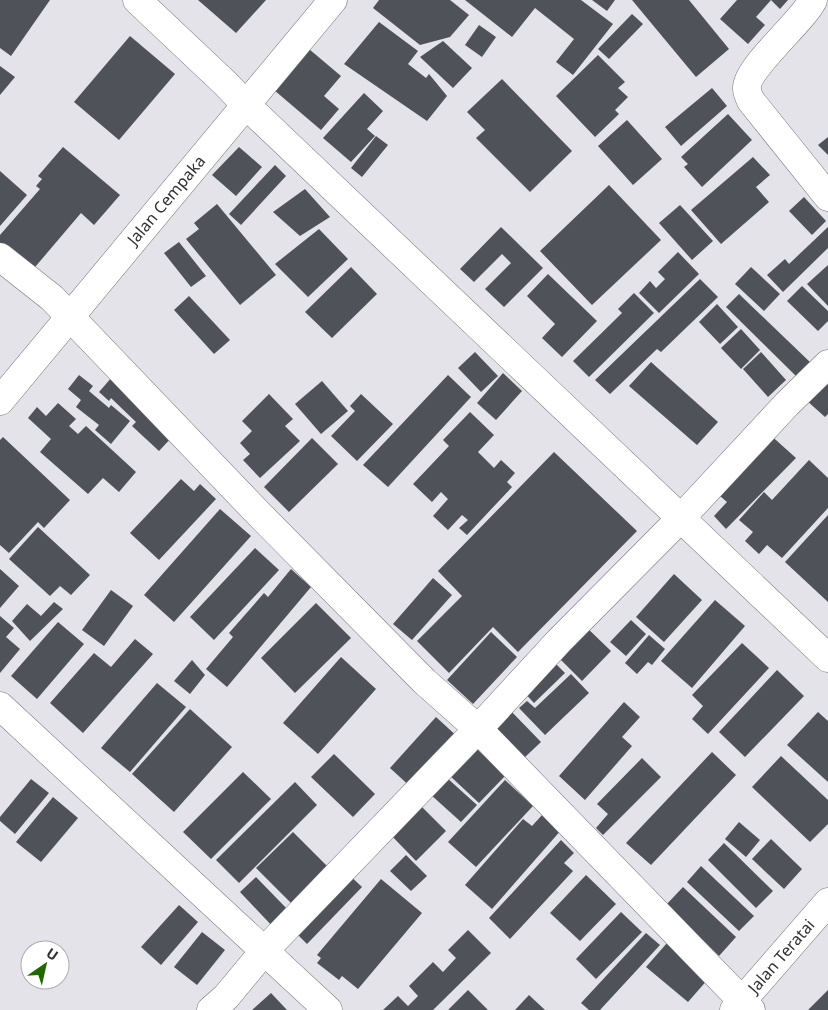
<svg xmlns="http://www.w3.org/2000/svg" width="828" height="1010" font-family="'Noto Sans',sans-serif">
<style>
.building{fill:#4f5258}
.lines{fill:none;stroke-linecap:round;stroke-linejoin:round}
.minor-casing{stroke:#747379;stroke-width:29}
.tertiary-casing{stroke:#747379;stroke-width:29}
.minor{stroke:#fff;stroke-width:28}
.tertiary{stroke:#fff;stroke-width:28}
.labels{text-anchor:middle;stroke-width:5;stroke-linejoin:round;paint-order:stroke}
.street-label{font-size:16px;fill:#302f32;stroke:#fff}
</style>
<rect width="100%" height="100%" fill="#e4e3ea"/>
<g class="building">
<polygon points="0,0 50,0 11,56 0,48"/>
<polygon points="198,0 266,0 236,33"/>
<polygon points="379,0 450,0 469,15 450,37 420,45 373,8"/>
<polygon points="465,0 581,0 613,24 573,75 556,62 574,39 535,8 512,37"/>
<polygon points="592,0 615,0 607,11"/>
<polygon points="632,0 689,0 729,49 696,77"/>
<polygon points="737,0 788,0 780,9 771,0 756,17 765,25 748,44 720,19"/>
<polygon points="632,14 643,24 609,59 598,49"/>
<polygon points="379,22 418,51 408,64 426,78 429,74 447,96 427,121 344,64"/>
<polygon points="479,25 496,37 482,57 465,45"/>
<polygon points="130,36 175,74 119,140 74,102"/>
<polygon points="443,41 472,68 453,88 420,57"/>
<polygon points="309,49 341,76 324,96 339,109 321,130 274,90"/>
<polygon points="598,55 625,82 618,88 628,97 615,110 619,114 595,137 556,96"/>
<polygon points="0,66 15,77 0,95"/>
<polygon points="502,79 572,151 530,192 476,138 485,130 467,112"/>
<polygon points="712,88 727,106 681,146 665,127"/>
<polygon points="364,93 383,111 367,129 375,136 351,162 323,138"/>
<polygon points="728,114 752,140 702,187 684,167 688,164 681,157"/>
<polygon points="627,120 662,159 633,185 598,146"/>
<polygon points="376,136 388,145 362,177 351,168"/>
<polygon points="828,137 828,155 818,145"/>
<polygon points="63,147 120,195 94,225 81,213 30,273 0,248 0,235 40,189 36,186 42,179 38,176"/>
<polygon points="239,147 262,167 236,196 212,175"/>
<polygon points="753,157 770,175 756,187 769,202 721,244 691,210"/>
<polygon points="275,165 286,176 241,225 229,214"/>
<polygon points="0,171 27,195 0,226"/>
<polygon points="609,185 661,240 592,305 540,251"/>
<polygon points="305,189 330,217 300,236 273,212"/>
<polygon points="804,197 826,221 812,235 789,211"/>
<polygon points="217,204 276,275 240,305 186,239 199,229 194,223"/>
<polygon points="680,205 713,241 692,260 659,223"/>
<polygon points="501,227 543,268 504,307 485,289 511,263 502,254 474,282 460,269"/>
<polygon points="828,227 828,248 783,292 767,275 785,259 789,264"/>
<polygon points="319,229 348,259 308,297 275,264"/>
<polygon points="179,242 206,276 191,287 164,253"/>
<polygon points="678,252 699,274 659,313 639,293 650,281 656,288 665,279 658,272"/>
<polygon points="828,265 828,306 807,284"/>
<polygon points="351,267 377,294 332,338 305,312"/>
<polygon points="751,267 780,294 764,311 735,284"/>
<polygon points="548,274 597,321 562,357 542,338 555,324 527,296"/>
<polygon points="700,279 718,297 661,352 657,349 610,394 595,380"/>
<polygon points="802,286 828,311 828,321 818,331 787,301"/>
<polygon points="634,293 654,313 589,377 573,361 622,313 618,309"/>
<polygon points="739,294 812,364 798,378 726,307"/>
<polygon points="189,296 230,340 214,354 174,310"/>
<polygon points="717,304 738,327 720,344 699,322"/>
<polygon points="741,329 760,350 741,369 721,348"/>
<polygon points="475,352 498,376 481,392 458,368"/>
<polygon points="761,352 786,380 768,397 743,369"/>
<polygon points="651,362 718,422 697,445 629,386"/>
<polygon points="503,373 522,391 496,420 477,403"/>
<polygon points="79,375 93,386 89,391 109,408 111,405 130,421 111,444 95,430 99,425 76,407 81,400 68,389"/>
<polygon points="448,375 471,397 388,487 363,465"/>
<polygon points="112,377 174,435 159,451 132,426 136,422 111,398 109,401 99,392"/>
<polygon points="828,377 828,414 825,417 806,400"/>
<polygon points="322,381 348,411 321,434 295,404"/>
<polygon points="269,394 293,419 285,426 300,441 260,478 243,460 250,454 240,443 252,431 242,421"/>
<polygon points="361,394 393,424 357,461 331,436 355,411 350,406"/>
<polygon points="58,403 76,419 69,426 78,434 86,426 136,472 119,492 103,478 88,494 40,452 51,439 28,418 37,407 46,416"/>
<polygon points="470,412 494,435 478,452 494,468 501,460 515,473 507,482 512,487 467,535 459,528 468,520 462,515 448,530 433,516 448,499 441,492 432,502 413,484 449,446 443,440"/>
<polygon points="767,432 796,458 726,529 714,516 727,502 713,490"/>
<polygon points="3,437 70,500 44,528 38,522 9,553 0,545 0,440"/>
<polygon points="312,438 338,464 289,512 264,487"/>
<polygon points="554,452 637,531 518,652 493,627 449,673 417,641 462,596 438,571"/>
<polygon points="809,460 828,478 828,508 782,558 767,545 759,554 745,541 753,532 739,520 764,492 772,500"/>
<polygon points="181,479 194,491 200,484 216,499 159,560 130,533"/>
<polygon points="220,509 251,536 174,622 144,595"/>
<polygon points="828,515 828,602 785,562"/>
<polygon points="38,527 90,575 71,595 60,586 50,596 9,559"/>
<polygon points="255,548 279,570 214,640 190,617"/>
<polygon points="0,569 19,586 0,608"/>
<polygon points="291,569 311,587 227,687 206,669 233,637 229,633 264,593 268,597"/>
<polygon points="674,574 702,600 664,642 636,617"/>
<polygon points="433,578 452,595 412,640 393,624"/>
<polygon points="111,590 133,606 104,646 82,630"/>
<polygon points="715,600 745,626 692,688 661,661"/>
<polygon points="54,602 63,609 30,641 12,621 27,604 41,616"/>
<polygon points="316,603 351,638 295,693 261,658"/>
<polygon points="0,616 14,628 6,637 20,649 0,673"/>
<polygon points="631,620 646,634 626,656 610,642"/>
<polygon points="58,622 84,644 37,699 11,676"/>
<polygon points="583,624 611,651 582,681 555,654"/>
<polygon points="491,632 517,657 473,704 447,680"/>
<polygon points="649,635 665,649 652,665 648,662 637,674 625,663"/>
<polygon points="135,639 153,654 83,733 50,703 94,653 111,667"/>
<polygon points="742,643 769,668 708,734 692,719 703,706 692,695"/>
<polygon points="341,657 376,689 318,754 283,723"/>
<polygon points="551,659 565,673 534,703 521,689"/>
<polygon points="192,660 205,675 190,694 174,681"/>
<polygon points="777,670 804,696 745,757 719,732"/>
<polygon points="571,674 589,693 545,735 519,708 527,701 535,708"/>
<polygon points="157,683 186,707 130,772 101,748"/>
<polygon points="624,702 640,717 622,737 632,746 585,800 559,776"/>
<polygon points="508,708 541,742 524,758 492,724"/>
<polygon points="190,709 232,747 174,812 132,774"/>
<polygon points="818,712 828,721 828,782 787,745"/>
<polygon points="436,717 460,739 414,790 390,768"/>
<polygon points="476,748 505,776 479,803 449,775"/>
<polygon points="712,752 736,775 651,865 626,843"/>
<polygon points="334,754 375,794 353,817 311,777"/>
<polygon points="781,756 828,800 828,824 810,842 752,787"/>
<polygon points="642,758 661,777 603,835 596,828 608,814 597,804"/>
<polygon points="243,772 271,799 211,859 183,832"/>
<polygon points="446,777 477,805 461,822 430,794"/>
<polygon points="31,779 49,793 15,834 0,821 0,817"/>
<polygon points="505,780 533,806 476,867 448,842"/>
<polygon points="295,782 317,805 239,883 216,860"/>
<polygon points="53,797 78,818 41,862 16,842"/>
<polygon points="418,803 446,831 416,861 388,832"/>
<polygon points="543,814 562,829 492,909 465,885 523,819 532,826"/>
<polygon points="739,822 760,840 746,857 725,839"/>
<polygon points="293,832 329,868 292,904 256,868"/>
<polygon points="771,839 802,869 784,889 752,859"/>
<polygon points="561,840 574,853 564,863 573,871 510,939 489,918"/>
<polygon points="724,843 773,891 756,908 708,860"/>
<polygon points="406,855 427,876 411,891 390,871"/>
<polygon points="701,866 754,916 739,931 687,882"/>
<polygon points="345,871 362,887 307,944 291,928"/>
<polygon points="586,875 616,904 580,941 550,913"/>
<polygon points="256,877 290,912 274,928 240,892"/>
<polygon points="381,879 422,913 358,989 342,976 339,980 317,963 321,958 317,955"/>
<polygon points="683,887 736,937 719,956 666,905"/>
<polygon points="179,905 198,922 161,965 141,947"/>
<polygon points="621,912 642,932 596,979 576,959"/>
<polygon points="468,930 491,953 433,1010 383,1010 398,996 408,1006 418,996 409,986 433,962 443,972 456,958 448,950"/>
<polygon points="202,932 225,950 197,985 174,967"/>
<polygon points="646,933 660,945 600,1010 589,1010 581,1003"/>
<polygon points="667,943 709,978 688,1002 646,967"/>
<polygon points="468,990 488,1010 448,1010"/>
<polygon points="828,990 828,1010 808,1010"/>
<polygon points="271,993 287,1010 252,1010"/>
<polygon points="529,995 545,1010 515,1010"/>
</g>
<g class="lines">
<defs>
<g id="minor">
<polyline points="137,0 226,84 245,104 828,658"/>
<path d="M813,0C803,21 745,69 747,89C747,93 749,97 751,101L828,197"/>
<polyline points="0,257 52,298 257,512 424,681 478,729 751,1010"/>
<polyline points="0,706 328,1010"/>
<polyline points="211,1010 226,997 265,950 478,729 559,641 681,518 787,404 828,364"/>
</g>
<g id="tertiary">
<polyline points="0,401 333,0"/>
<polyline points="734,1010 828,902"/>
</g>
</defs>
<use href="#minor" class="minor-casing"/>
<use href="#tertiary" class="tertiary-casing"/>
<use href="#minor" class="minor"/>
<use href="#tertiary" class="tertiary"/>
</g>
<g class="labels">
<g class="street-label">
<text transform="translate(166 200) rotate(-50)" y="6">Jalan Cempaka</text>
<text transform="translate(781 956) rotate(-49)" y="6">Jalan Teratai</text>
</g>
</g>
<g transform="translate(45 965) rotate(34)"><circle r="24" fill="#ffffff" stroke="#acacad"/>
<path d="M0-4L9 19L0 12L-9 19Z" fill="#216801"/>
<text y="-8" font-size="14" font-weight="bold" text-anchor="middle" fill="#302f32">U</text>
</g>
</svg>
